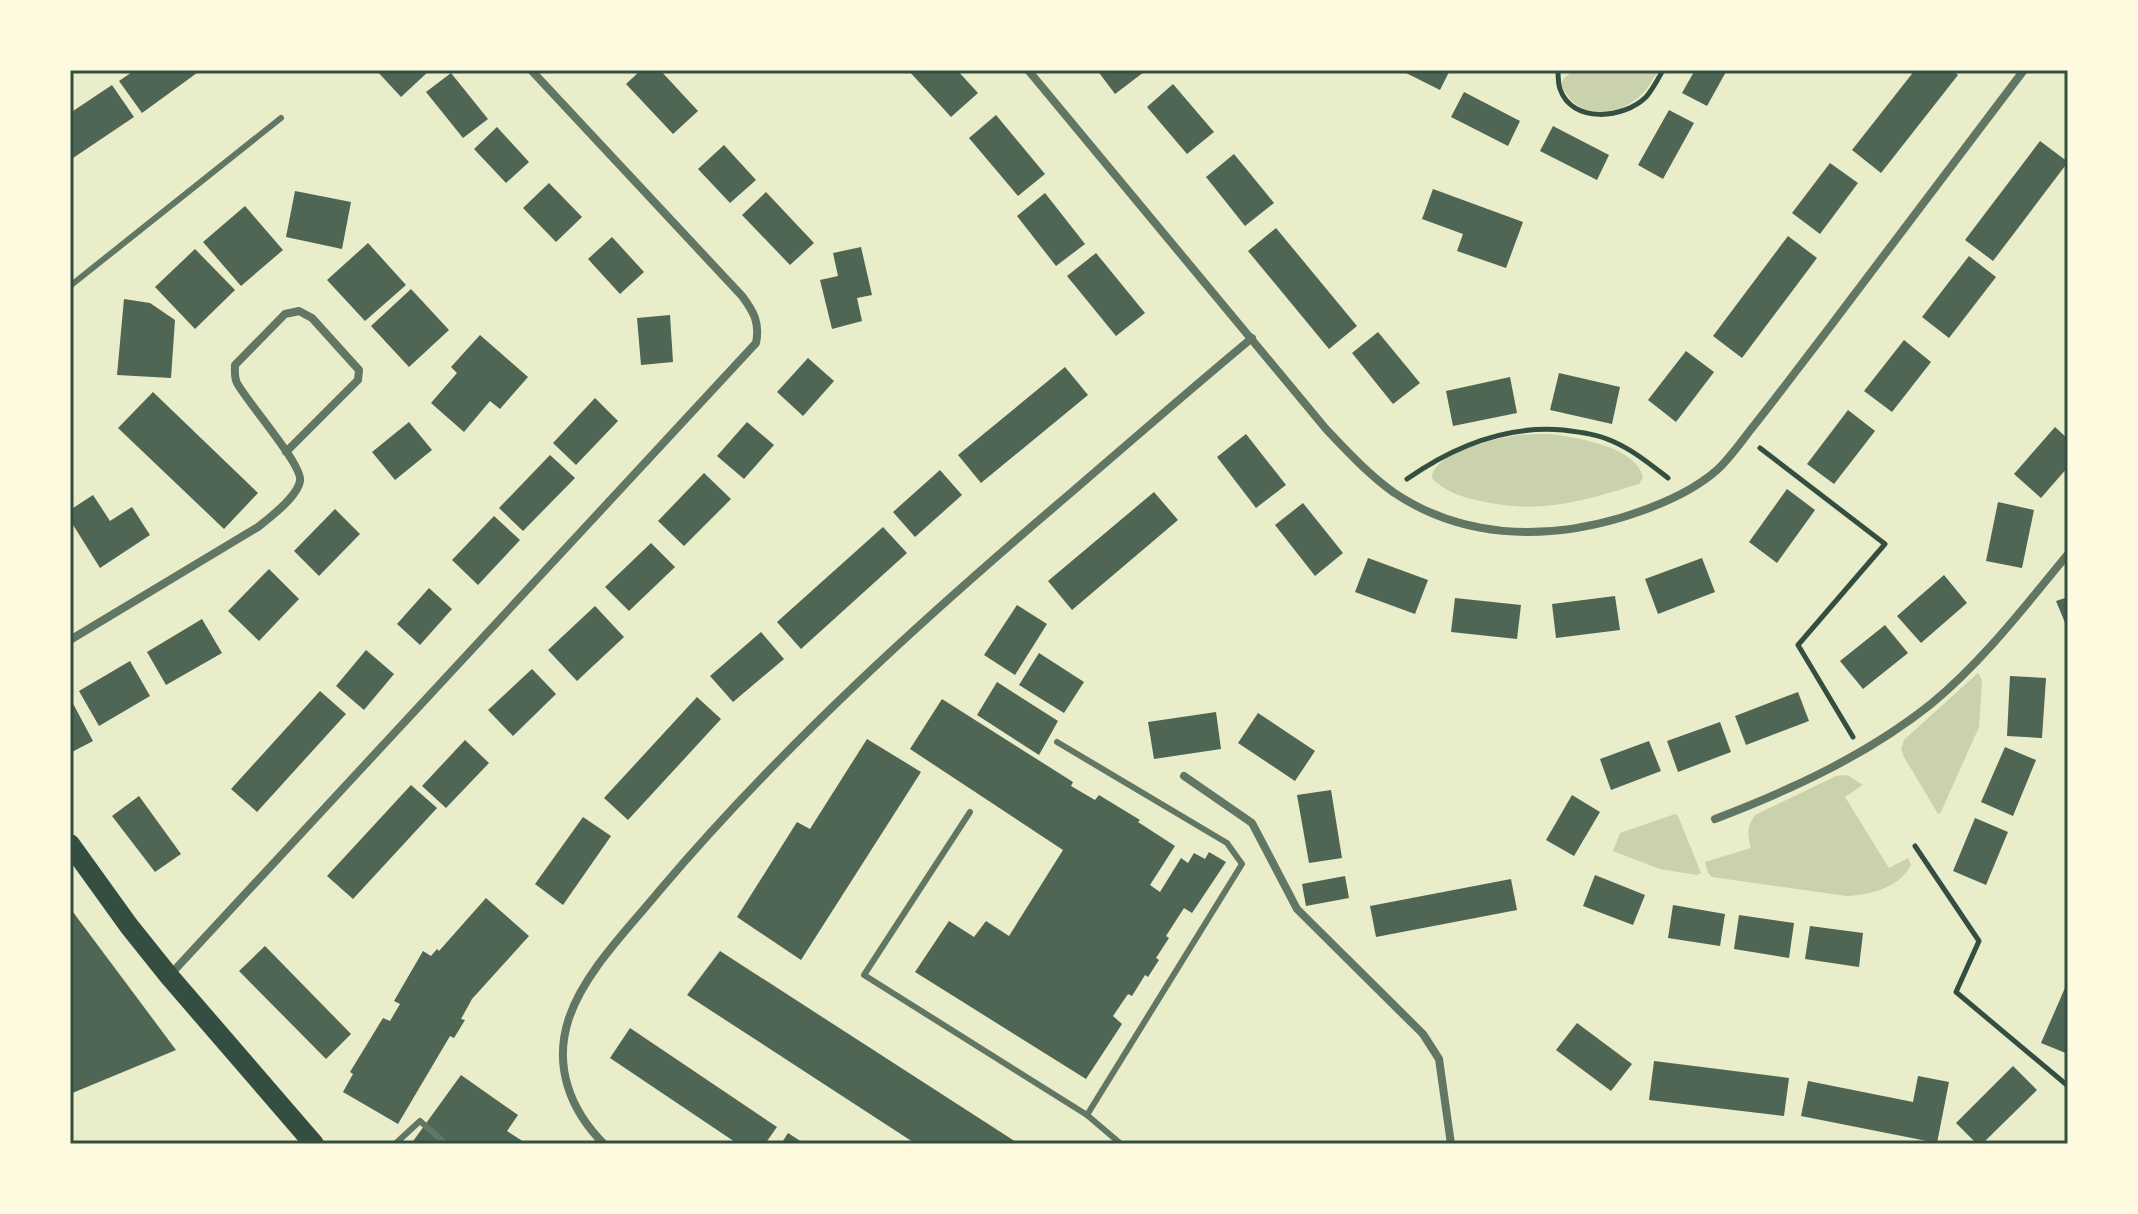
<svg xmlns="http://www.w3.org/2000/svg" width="2138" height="1214" font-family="Ubuntu,sans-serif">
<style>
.green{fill:#cad2ad}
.building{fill:#4f6655}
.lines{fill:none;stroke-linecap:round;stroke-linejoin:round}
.path{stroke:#344e41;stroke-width:5}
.service{stroke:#617663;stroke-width:6}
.minor{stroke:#617663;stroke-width:8}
.primary{stroke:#344e41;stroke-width:20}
.neatline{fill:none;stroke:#344e41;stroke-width:3}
</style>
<rect width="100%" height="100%" fill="#e9edc9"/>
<g class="green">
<path d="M1579,70H1659C1654,77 1650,85 1645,91C1628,110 1599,119 1577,105C1569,100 1566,92 1561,85C1564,75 1570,73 1579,70Z"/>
<path d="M1551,434C1578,438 1635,446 1643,477L1639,484C1579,502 1539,515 1476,500C1459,496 1444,491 1432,478C1432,454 1493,439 1513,436C1525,434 1539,434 1551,434Z"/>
<polygon points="1978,673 1982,680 1979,727 1941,812 1938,814 1904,757 1901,749 1904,740"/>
<path d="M1847,775L1863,785L1845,797L1889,868L1908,858L1911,865C1899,888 1870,895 1846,896L1712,877L1708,873L1705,862L1751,848C1747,834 1747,827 1755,815L1836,776Z"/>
<polygon points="1675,814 1678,816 1701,873 1697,875 1660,869 1613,851 1620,833"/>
</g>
<g class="building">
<polygon points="135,70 201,70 142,113 119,81"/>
<polygon points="376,70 430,70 401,97"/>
<polygon points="641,70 660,70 698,111 673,134 626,84"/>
<polygon points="908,70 957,70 978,93 951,117"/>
<polygon points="1097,70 1143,70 1144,72 1115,94"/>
<polygon points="1400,70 1450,70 1440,90"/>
<polygon points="1695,70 1727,70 1707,106 1682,93"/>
<polygon points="1915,70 1952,70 1958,75 1881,173 1852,150"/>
<polygon points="451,73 488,119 463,138 426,92"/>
<polygon points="1173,84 1214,132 1187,154 1147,107"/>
<polygon points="112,85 134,117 70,160 70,113"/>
<polygon points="1464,92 1520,121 1508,146 1451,117"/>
<polygon points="1669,110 1694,123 1663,179 1638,165"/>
<polygon points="996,115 1045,174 1018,196 969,138"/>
<polygon points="1553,126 1609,155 1597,180 1540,151"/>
<polygon points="497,127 529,162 506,183 474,149"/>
<polygon points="2040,141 2068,162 1993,261 1965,240"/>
<polygon points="724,145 756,180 730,203 698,169"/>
<polygon points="1234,154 1274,203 1245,226 1206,177"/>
<polygon points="1830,163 1858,183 1820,234 1792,213"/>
<polygon points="549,183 582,217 556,242 523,208"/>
<polygon points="1433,189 1523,222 1506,268 1457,251 1463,234 1422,219"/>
<polygon points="295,191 351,202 342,249 286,237"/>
<polygon points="766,192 814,243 790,265 742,215"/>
<polygon points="1045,193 1085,244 1056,266 1017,216"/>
<polygon points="245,206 283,250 241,286 203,242"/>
<polygon points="1276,228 1357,326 1329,349 1248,251"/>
<polygon points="1788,236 1817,258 1742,358 1713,336"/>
<polygon points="612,237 644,272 620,294 588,259"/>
<polygon points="368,243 406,285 365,321 327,280"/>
<polygon points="861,247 872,295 857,298 862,321 832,329 820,280 838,276 833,253"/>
<polygon points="195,249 235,290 195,329 155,287"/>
<polygon points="1096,253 1145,313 1116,336 1067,276"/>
<polygon points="1969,256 1996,277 1949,338 1922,317"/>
<polygon points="411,289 449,330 409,367 371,326"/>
<polygon points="124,299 150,303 175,320 171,378 117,375"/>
<polygon points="670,315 673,362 641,365 637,318"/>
<polygon points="1378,332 1420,383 1393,404 1352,353"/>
<polygon points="480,335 528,377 500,409 490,401 464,432 431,403 457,373 451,367"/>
<polygon points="1904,340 1931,362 1892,412 1864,391"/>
<polygon points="1686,351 1714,372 1676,422 1648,400"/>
<polygon points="808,358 834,381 803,416 777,392"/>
<polygon points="1065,367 1088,395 981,483 958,455"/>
<polygon points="1559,373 1620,387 1612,424 1550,410"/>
<polygon points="1510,377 1517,413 1453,426 1446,391"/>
<polygon points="153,392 258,493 224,529 118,428"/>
<polygon points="595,398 618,421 576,465 553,443"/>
<polygon points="1848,410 1875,431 1834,484 1807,464"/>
<polygon points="409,422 432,450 395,480 372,452"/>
<polygon points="747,422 774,445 744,479 717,456"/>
<polygon points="2055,427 2068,439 2068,467 2041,498 2014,474"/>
<polygon points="1246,434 1286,485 1256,508 1217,457"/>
<polygon points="550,455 575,478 523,531 499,508"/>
<polygon points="940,470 962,495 915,537 893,512"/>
<polygon points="704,473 731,499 684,546 658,521"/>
<polygon points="1787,489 1815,510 1777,563 1749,542"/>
<polygon points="1154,492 1178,520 1072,610 1048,581"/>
<polygon points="93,495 110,521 132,507 150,535 100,568 70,520 70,510"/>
<polygon points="1998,502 2034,510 2022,568 1986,561"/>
<polygon points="1303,503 1343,553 1315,576 1275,525"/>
<polygon points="335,509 360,534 319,576 294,551"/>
<polygon points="494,516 520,540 478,585 452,560"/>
<polygon points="883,527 907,553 801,649 777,622"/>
<polygon points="651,543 675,567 629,611 605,587"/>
<polygon points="1368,558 1428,580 1415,614 1355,592"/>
<polygon points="1702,558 1715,592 1658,614 1645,579"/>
<polygon points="269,569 299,599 259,641 228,611"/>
<polygon points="1944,575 1967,603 1921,643 1897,616"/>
<polygon points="429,588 452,609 420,645 397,624"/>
<polygon points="1615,596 1620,630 1556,638 1552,604"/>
<polygon points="2068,597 2068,630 2056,601"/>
<polygon points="1455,598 1521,605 1517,639 1451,632"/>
<polygon points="1017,605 1047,624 1015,675 984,655"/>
<polygon points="595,606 624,637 577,681 548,650"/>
<polygon points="202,619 222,653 166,685 147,652"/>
<polygon points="1885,625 1908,653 1863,689 1840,661"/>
<polygon points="761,632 784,659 733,702 710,676"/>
<polygon points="366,650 394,674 364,710 336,686"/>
<polygon points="1039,653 1084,682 1064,713 1019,685"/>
<polygon points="130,661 150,696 99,726 79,691"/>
<polygon points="532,669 556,694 513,736 488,710"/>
<polygon points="2010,676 2046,678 2042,738 2007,736"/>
<polygon points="997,682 1058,721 1039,755 977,715"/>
<polygon points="320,691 346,714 257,812 231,789"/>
<polygon points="1798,692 1809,721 1746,745 1735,716"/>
<polygon points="697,697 721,719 628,820 604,798"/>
<polygon points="70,698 93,741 70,753"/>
<polygon points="942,699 1073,782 1071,786 1095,800 1099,795 1140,820 1138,822 1175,846 1150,885 1160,892 1181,858 1188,863 1194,853 1205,859 1209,852 1226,862 1192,913 1184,908 1166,936 1169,938 1156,958 1159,960 1148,977 1145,975 1132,996 1128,994 1113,1016 1122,1024 1086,1079 915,972 949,921 974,937 986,921 1009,936 1063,850 910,749"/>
<polygon points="1216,712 1221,749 1154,759 1148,722"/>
<polygon points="1258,713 1315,751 1295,781 1238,743"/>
<polygon points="1720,722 1731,752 1678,772 1667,741"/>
<polygon points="867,739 921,772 801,960 737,917 797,822 810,829"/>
<polygon points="465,740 489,763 446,808 422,786"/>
<polygon points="1649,741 1661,771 1611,790 1600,759"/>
<polygon points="2005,747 2036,760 2013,816 1981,802"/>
<polygon points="411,785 437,808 353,899 327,876"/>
<polygon points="1331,790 1342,858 1309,863 1297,795"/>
<polygon points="1572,795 1600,812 1574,856 1546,840"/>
<polygon points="139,796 181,854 155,872 112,816"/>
<polygon points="583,817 611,836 563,905 535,884"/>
<polygon points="1975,818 2008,832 1986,885 1953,871"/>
<polygon points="1595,875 1645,895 1633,925 1583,906"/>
<polygon points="1345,876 1349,898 1306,906 1302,884"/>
<polygon points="1511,879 1517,910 1376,937 1370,906"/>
<polygon points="486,898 529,936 472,999 461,1019 465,1020 454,1038 450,1036 398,1124 343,1092 353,1074 350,1072 383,1018 390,1021 400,1004 394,1001 423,951 431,956 437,949 439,951"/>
<polygon points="1673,905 1725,914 1720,946 1668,938"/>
<polygon points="70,908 176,1050 70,1094"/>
<polygon points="1739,915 1794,923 1789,958 1734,949"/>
<polygon points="1810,926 1863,933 1859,967 1805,959"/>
<polygon points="265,946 351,1034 326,1059 239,971"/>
<polygon points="720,951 1019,1144 916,1144 687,995"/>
<polygon points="2068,981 2068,1054 2041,1043"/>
<polygon points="1577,1023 1632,1064 1611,1091 1556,1050"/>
<polygon points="630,1028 777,1127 765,1144 738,1144 610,1058"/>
<polygon points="1654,1061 1789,1078 1784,1116 1649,1100"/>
<polygon points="2013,1066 2037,1090 1982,1144 1977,1144 1956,1123"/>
<polygon points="461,1075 518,1115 507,1131 524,1142 522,1144 411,1144"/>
<polygon points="1918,1076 1949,1082 1937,1143 1801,1116 1808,1081 1913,1102"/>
<polygon points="788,1133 805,1144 781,1144"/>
</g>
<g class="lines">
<g class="path">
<path d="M1558,70C1558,76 1558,83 1560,89C1572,124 1624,119 1646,97C1653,89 1658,79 1663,70"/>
<polyline points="1760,448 1885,544 1798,645 1853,737"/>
<path d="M1407,479C1454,446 1505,425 1563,430C1579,432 1597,434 1612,441C1633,450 1650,464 1668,478"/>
<polyline points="1915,846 1979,941 1956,992 2068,1086"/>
</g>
<g class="service">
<polyline points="70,286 281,118"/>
<polyline points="1057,742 1227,843 1242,864 1087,1115"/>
<polyline points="970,812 864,975 1087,1115 1121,1144"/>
<polyline points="395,1144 420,1121 446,1144"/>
</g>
<g class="minor">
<path d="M1028,70L1326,429C1347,451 1368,474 1393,492C1461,538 1542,541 1620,518C1653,508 1691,493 1717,470C1730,458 1741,442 1752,428C1776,398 1799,367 1823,336C1890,248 1957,159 2024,70"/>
<path d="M70,640L258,527C271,517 297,497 300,481C303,465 247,402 237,383C234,377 235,371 235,365L285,314L299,311L312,318L359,370L358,380L286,452"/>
<polyline points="1184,776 1252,823 1297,909 1423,1034 1439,1059 1451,1144"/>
<path d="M1715,819C1791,790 1867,755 1931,704C1983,661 2025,606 2068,554"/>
<path d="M169,976L756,343C760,323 754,312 742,296L531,70"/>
<path d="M604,1144C570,1110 553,1066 569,1018C585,971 629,928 660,890C784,744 927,615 1073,491C1132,440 1192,388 1252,338"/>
</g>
<polyline class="primary" points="70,844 129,926 169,976 314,1144"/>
</g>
<rect width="2138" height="1214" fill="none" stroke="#fefae0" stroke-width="144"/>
<rect x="72" y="72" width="1994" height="1070" class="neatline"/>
</svg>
